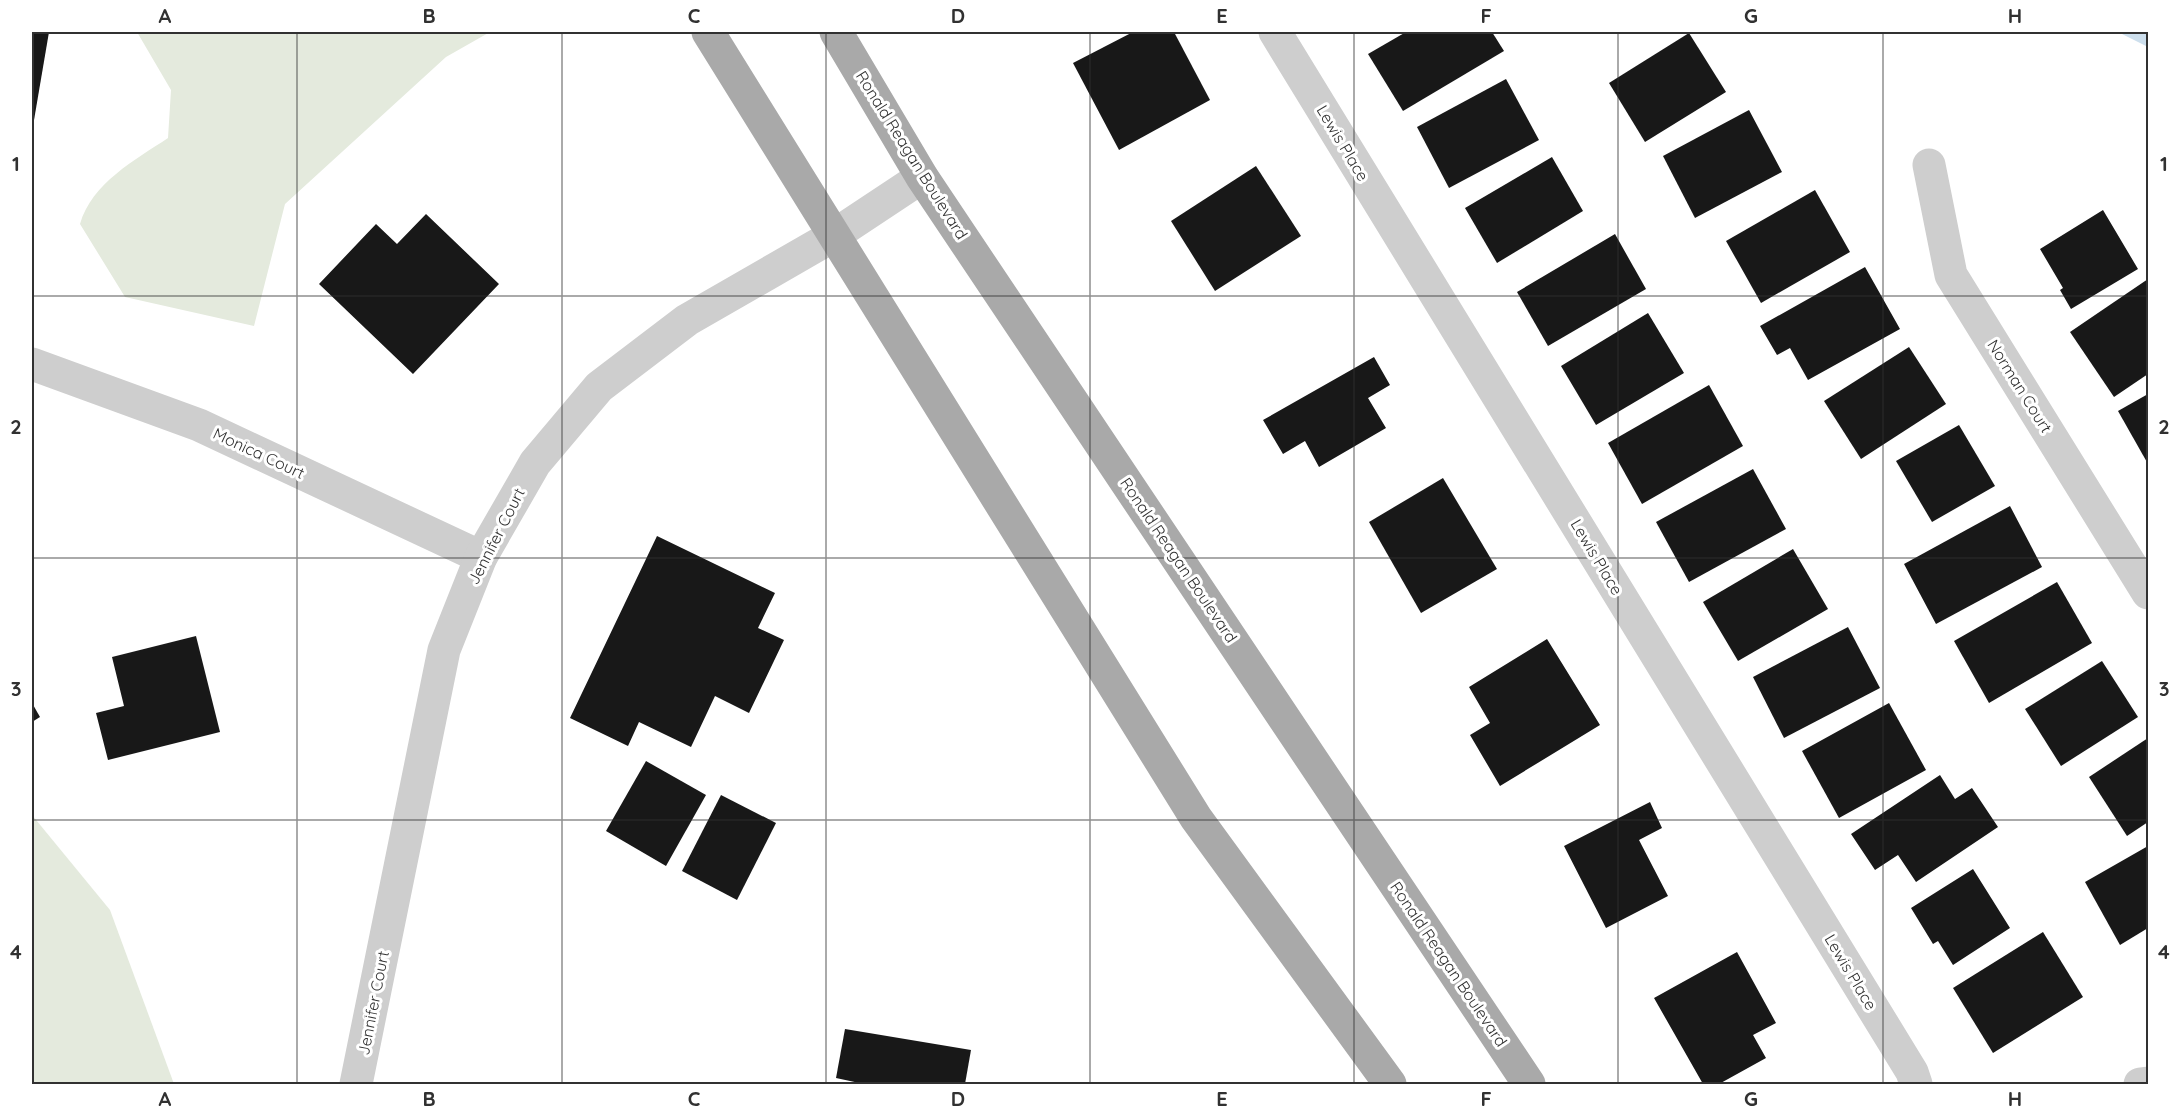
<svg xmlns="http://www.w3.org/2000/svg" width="2180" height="1116" font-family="Quicksand,sans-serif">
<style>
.green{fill:#e4eadd}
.water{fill:#cddfed}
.building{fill:#181818}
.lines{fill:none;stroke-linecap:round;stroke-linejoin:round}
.minor{stroke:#cecece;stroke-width:33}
.major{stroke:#a9a9a9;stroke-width:33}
.grid{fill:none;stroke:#313131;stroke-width:1.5;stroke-opacity:0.55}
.labels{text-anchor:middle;stroke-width:6;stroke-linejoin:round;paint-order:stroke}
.street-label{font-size:16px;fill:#313131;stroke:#fff}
.neatline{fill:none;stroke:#313131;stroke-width:2}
.grid-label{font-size:20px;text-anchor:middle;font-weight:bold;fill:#313131}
</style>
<rect width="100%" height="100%" fill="#fff"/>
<g class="green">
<path d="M137,32H490L446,57L285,204L254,326L125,297L80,224C92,183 135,160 168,138L171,90Z"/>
<polygon points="32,815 110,910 174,1084 32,1084"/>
</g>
<polygon class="water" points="2118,32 2148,32 2148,47"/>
<g class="building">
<polygon points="32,32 49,32 33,126 32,126"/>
<polygon points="1133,32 1174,32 1210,100 1119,150 1073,63"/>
<polygon points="1406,32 1492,32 1504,51 1403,111 1368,54"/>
<polygon points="1689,33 1726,92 1645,142 1609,83"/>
<polygon points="1506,79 1539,140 1449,188 1417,127"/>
<polygon points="1749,110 1782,172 1695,218 1663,156"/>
<polygon points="1552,157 1583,211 1497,263 1465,208"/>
<polygon points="1256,166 1301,236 1215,291 1171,221"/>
<polygon points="1815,190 1850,252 1761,303 1726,241"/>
<polygon points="2103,210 2138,269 2071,309 2060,290 2063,288 2040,249"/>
<polygon points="426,214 499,284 413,374 319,284 376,224 397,244"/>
<polygon points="1615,234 1646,289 1548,346 1517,292"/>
<polygon points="1865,267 1900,329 1808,380 1790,348 1777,355 1760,326"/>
<polygon points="2148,279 2148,374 2114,397 2070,332"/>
<polygon points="1648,313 1684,373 1596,425 1561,366"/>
<polygon points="1909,347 1946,404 1861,459 1824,401"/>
<polygon points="1374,357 1390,385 1368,398 1386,428 1319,467 1305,441 1283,454 1263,420"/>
<polygon points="1709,385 1743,446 1642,504 1608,443"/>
<polygon points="2148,394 2148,464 2118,411"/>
<polygon points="1959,425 1995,486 1932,522 1896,461"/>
<polygon points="1753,469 1786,529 1689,582 1656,522"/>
<polygon points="1443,478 1497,569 1421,613 1369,522"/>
<polygon points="2010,506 2042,567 1936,624 1904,564"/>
<polygon points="657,536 775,593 758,628 784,640 749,713 715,696 691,747 639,722 628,746 570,718"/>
<polygon points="1793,549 1828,609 1738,661 1703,602"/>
<polygon points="2057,582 2092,643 1989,703 1954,641"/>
<polygon points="1848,627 1880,688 1784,738 1753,677"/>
<polygon points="196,636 220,732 108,760 96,713 124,706 112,657"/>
<polygon points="1547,639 1600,725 1500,786 1470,735 1490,723 1469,687"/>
<polygon points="2102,661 2138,717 2061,766 2025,709"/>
<polygon points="32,703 40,717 32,722"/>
<polygon points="1889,703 1926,770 1839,818 1802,751"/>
<polygon points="2148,738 2148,822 2127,836 2089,777"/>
<polygon points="646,761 706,795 666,866 606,831"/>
<polygon points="1940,775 1955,799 1972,788 1998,827 1916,882 1898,855 1875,870 1851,834"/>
<polygon points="721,795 776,823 737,900 682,871"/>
<polygon points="1650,802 1662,828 1639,840 1668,896 1606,928 1564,846"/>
<polygon points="2148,846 2148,928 2120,945 2085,882"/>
<polygon points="1973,869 2010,928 1953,965 1938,941 1933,944 1911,908"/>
<polygon points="2043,932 2083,997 1993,1053 1953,988"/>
<polygon points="1737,952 1776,1023 1753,1035 1766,1058 1719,1084 1703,1084 1654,998"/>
<polygon points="845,1029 971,1050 965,1084 864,1084 836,1078"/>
</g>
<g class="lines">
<g class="minor">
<polyline points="1275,32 1912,1072 1916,1084"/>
<polyline points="1929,165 1951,275 2148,593"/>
<polyline points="32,364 199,425 481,557"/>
<polyline points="356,1084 444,650 481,557 535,463 599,387 687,320 833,236 922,177"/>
<polyline points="2140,1084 2148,1083"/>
</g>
<g class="major">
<polyline points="708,32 1196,818 1390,1084"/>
<polyline points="836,32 922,177 1529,1084"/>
</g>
</g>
<path class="grid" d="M297,32V1084M562,32V1084M826,32V1084M1090,32V1084M1354,32V1084M1618,32V1084M1883,32V1084M32,296H2148M32,558H2148M32,820H2148"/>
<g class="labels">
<g class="street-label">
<text transform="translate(1343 143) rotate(59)" y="6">Lewis Place</text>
<text transform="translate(912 155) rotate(58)" y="6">Ronald Reagan Boulevard</text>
<text transform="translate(2020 386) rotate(58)" y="6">Norman Court</text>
<text transform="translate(259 453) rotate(25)" y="6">Monica Court</text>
<text transform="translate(496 536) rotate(-63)" y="6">Jennifer Court</text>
<text transform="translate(1597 557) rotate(59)" y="6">Lewis Place</text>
<text transform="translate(1179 560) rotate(56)" y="6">Ronald Reagan Boulevard</text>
<text transform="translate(1449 964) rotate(56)" y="6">Ronald Reagan Boulevard</text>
<text transform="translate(1851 972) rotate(59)" y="6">Lewis Place</text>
<text transform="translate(373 1003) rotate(-79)" y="6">Jennifer Court</text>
</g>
</g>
<rect width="2180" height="1116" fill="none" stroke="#ffffff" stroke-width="66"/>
<rect x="33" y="33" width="2114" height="1050" class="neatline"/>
<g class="grid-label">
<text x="165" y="23">A</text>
<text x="429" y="23">B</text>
<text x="694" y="23">C</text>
<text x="958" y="23">D</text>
<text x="1222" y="23">E</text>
<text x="1486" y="23">F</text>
<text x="1751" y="23">G</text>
<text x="2015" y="23">H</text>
<text x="16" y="171">1</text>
<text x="2164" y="171">1</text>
<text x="16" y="434">2</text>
<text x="2164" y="434">2</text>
<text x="16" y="696">3</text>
<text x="2164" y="696">3</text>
<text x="16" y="959">4</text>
<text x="2164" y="959">4</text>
<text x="165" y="1106">A</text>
<text x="429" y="1106">B</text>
<text x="694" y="1106">C</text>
<text x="958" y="1106">D</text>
<text x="1222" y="1106">E</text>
<text x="1486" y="1106">F</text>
<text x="1751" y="1106">G</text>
<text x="2015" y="1106">H</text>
</g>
</svg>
